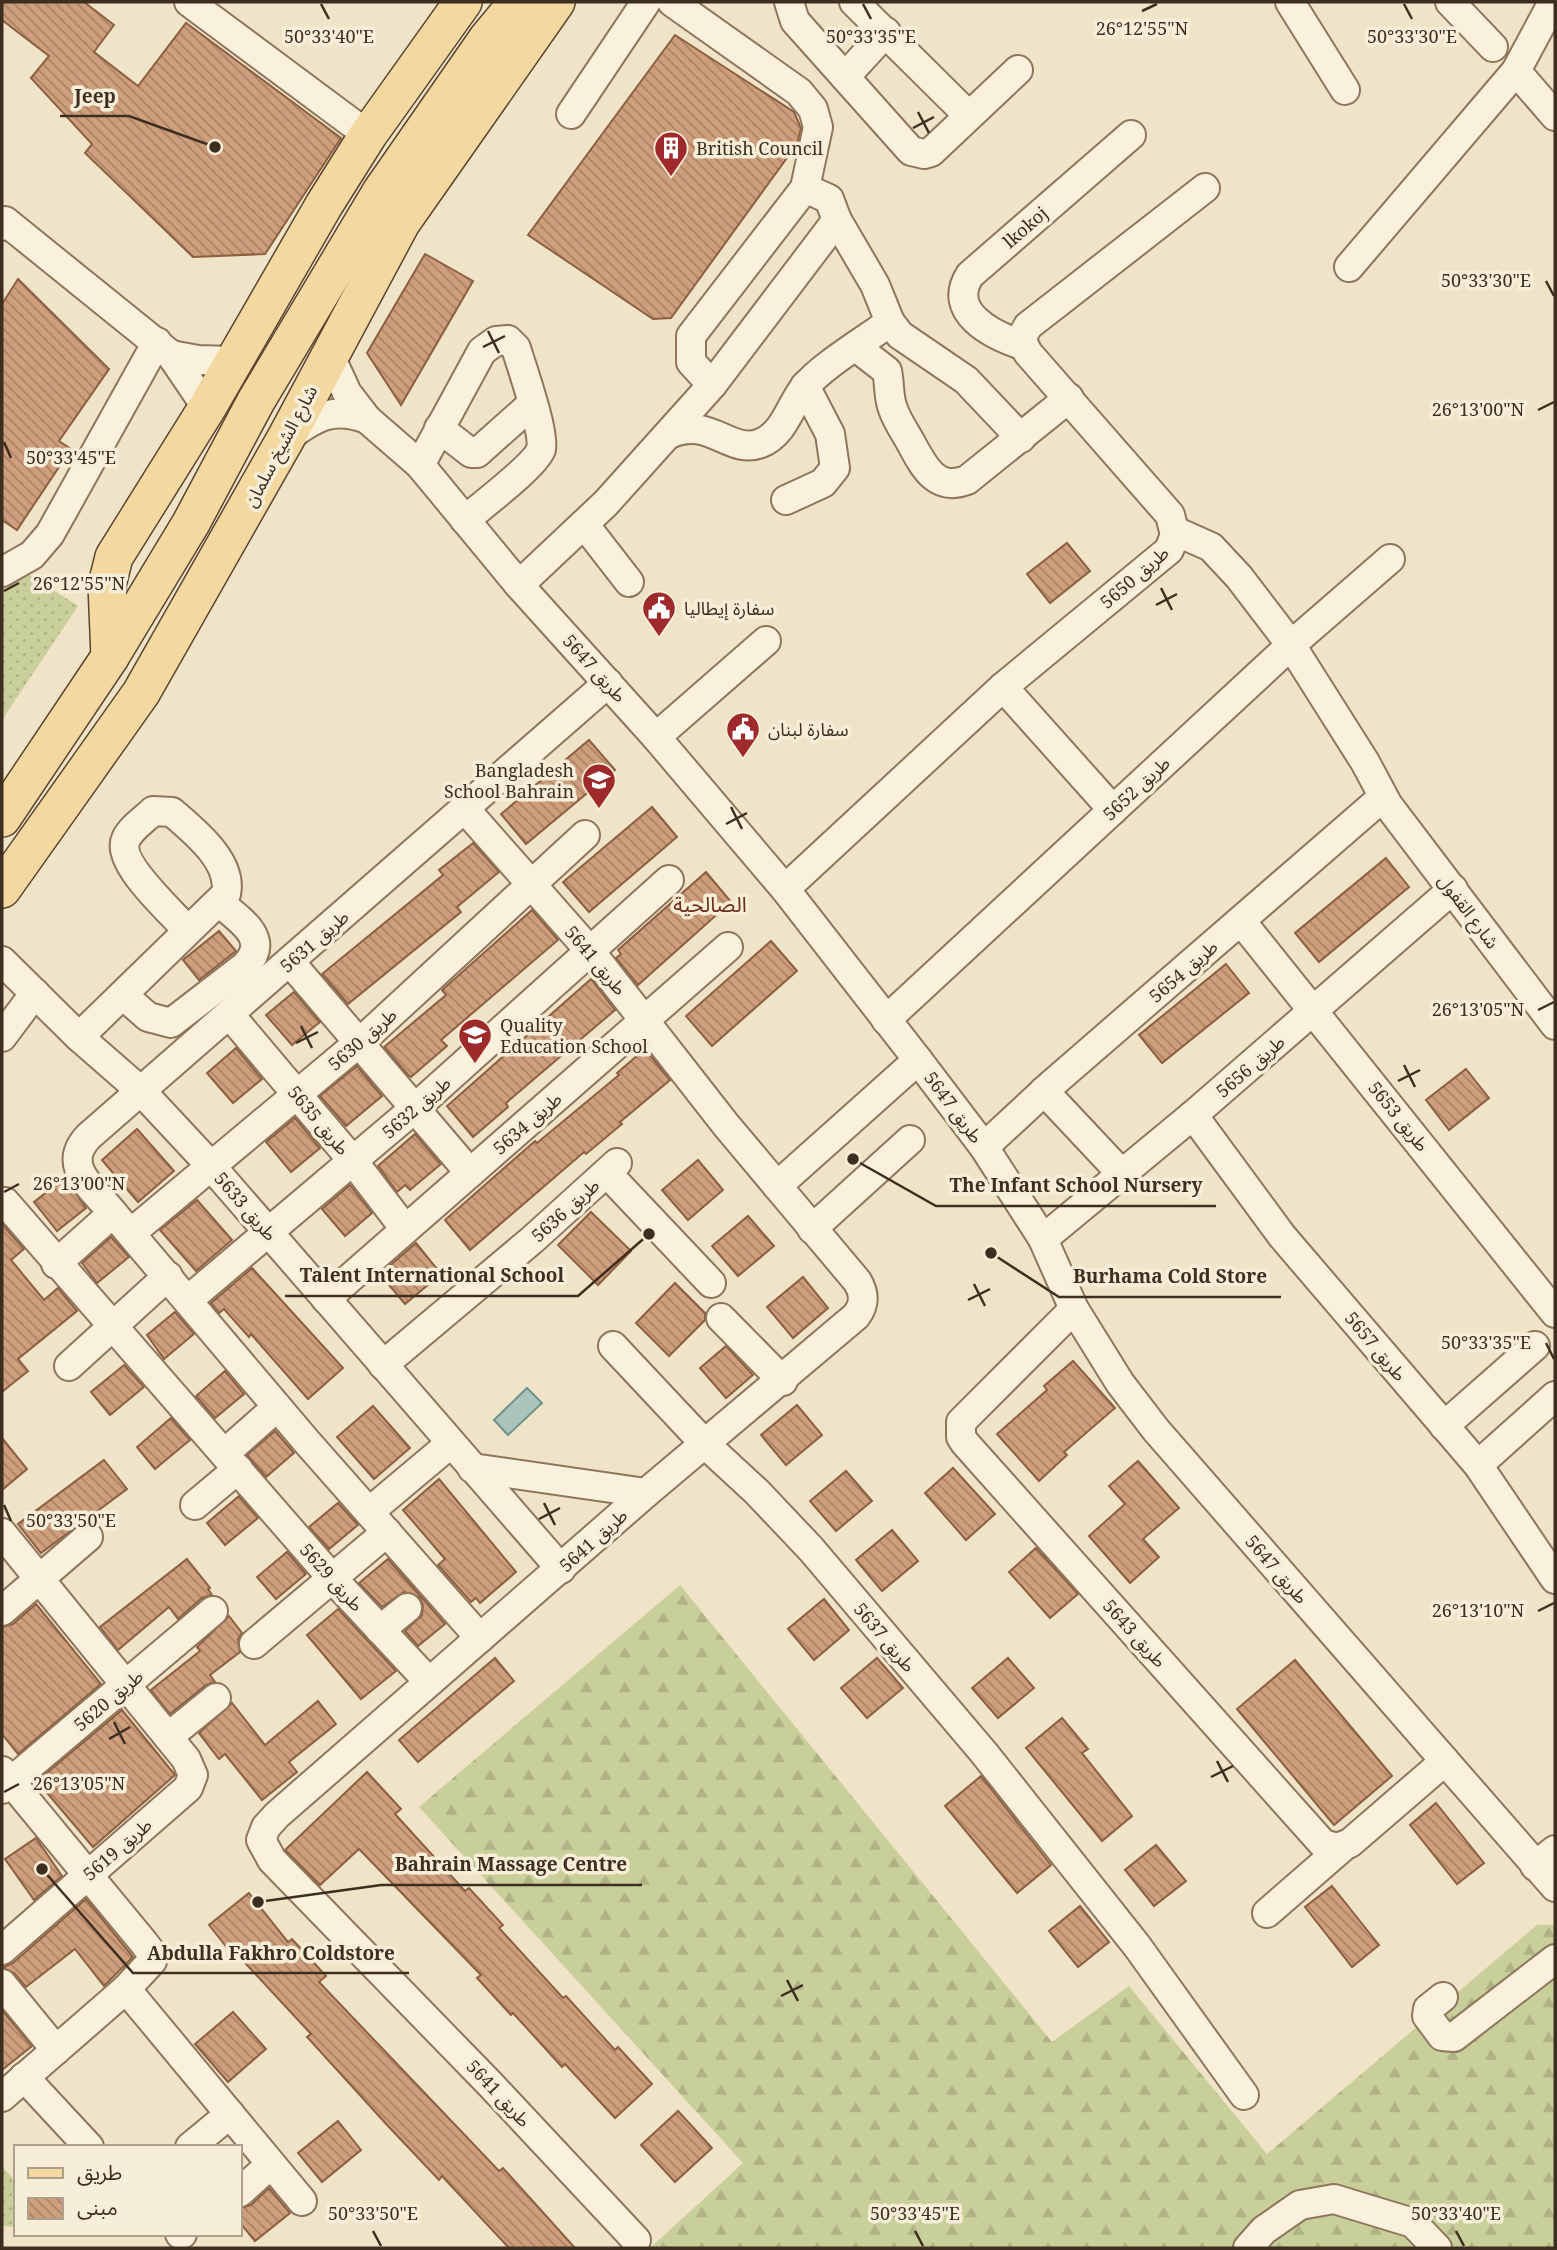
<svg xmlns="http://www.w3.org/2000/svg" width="1557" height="2250" font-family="'Noto Serif','Noto Sans Arabic',serif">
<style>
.grass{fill:url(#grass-dots)}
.forest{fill:url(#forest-firs)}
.water{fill:#a9c4bc;stroke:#6f938a;stroke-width:2}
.building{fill:url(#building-back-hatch);stroke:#8d5f41;stroke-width:2}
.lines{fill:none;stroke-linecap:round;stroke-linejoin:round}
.minor-casing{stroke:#8d765c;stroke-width:32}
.major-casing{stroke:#5b4430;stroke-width:40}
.minor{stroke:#faf1dc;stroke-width:28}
.major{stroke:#f3d9a0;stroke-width:37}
.ticks{fill:none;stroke:#3d2e20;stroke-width:2.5}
.labels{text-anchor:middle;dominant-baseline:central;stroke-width:7;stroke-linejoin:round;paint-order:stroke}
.poi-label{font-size:18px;fill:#3d2e20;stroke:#f7eed8;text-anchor:start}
.street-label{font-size:18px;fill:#3d2e20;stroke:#f7eed8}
.quarter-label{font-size:21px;fill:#6b2e1e;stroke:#f7eed8}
.ticks-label{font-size:18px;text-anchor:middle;fill:#3d2e20;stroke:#f7eed8;stroke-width:7;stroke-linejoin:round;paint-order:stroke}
.leader{fill:none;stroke:#3d2e20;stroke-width:2.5}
.callout-dot{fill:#3d2e20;stroke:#f7eed8;stroke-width:2.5}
.callout-label{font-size:19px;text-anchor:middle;font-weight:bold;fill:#3d2e20;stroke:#f7eed8;stroke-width:7;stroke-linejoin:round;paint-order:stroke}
</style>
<defs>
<pattern id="grass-dots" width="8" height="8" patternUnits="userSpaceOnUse" patternTransform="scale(1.75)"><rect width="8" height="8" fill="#c9cf9b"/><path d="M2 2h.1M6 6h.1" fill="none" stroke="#aeb285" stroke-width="1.8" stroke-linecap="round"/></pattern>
<pattern id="forest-firs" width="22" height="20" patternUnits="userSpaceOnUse" patternTransform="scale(1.75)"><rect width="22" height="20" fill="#c9cf9b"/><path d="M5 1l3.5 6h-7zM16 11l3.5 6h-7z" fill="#aeb285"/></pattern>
<pattern id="building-back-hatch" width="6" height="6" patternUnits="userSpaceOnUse" patternTransform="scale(1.75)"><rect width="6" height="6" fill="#cf9f7d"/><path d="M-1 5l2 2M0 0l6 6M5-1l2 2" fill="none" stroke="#a98266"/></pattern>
</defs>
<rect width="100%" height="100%" fill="#f0e4c8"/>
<g class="grass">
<polygon points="2,557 78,606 2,720"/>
<polygon points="2,2166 16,2182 16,2227 2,2226"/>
</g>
<polygon class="forest" points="680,1585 1052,2042 1129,1986 1267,2154 1537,1925 1555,1925 1555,2248 650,2248 743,2163 419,1807"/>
<polygon class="water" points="527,1388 542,1403 508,1435 494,1420"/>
<g class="building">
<polygon points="2,2 84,2 114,25 94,52 138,86 186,23 341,138 265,254 193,257 85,153 92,144 31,78 49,56 2,20"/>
<polygon points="675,35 794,112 801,128 797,144 671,318 653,319 528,235"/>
<polygon points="425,254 473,281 401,405 367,353"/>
<polygon points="18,279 109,369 59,441 71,449 17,530 2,520 2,304"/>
<polygon points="1067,543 1090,571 1050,603 1027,574"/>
<polygon points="589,740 615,770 526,844 501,814"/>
<polygon points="652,807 677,837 589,912 563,882"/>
<polygon points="473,843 499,872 457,907 461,912 348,1004 322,974 443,875 439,870"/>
<polygon points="1386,858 1409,887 1319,962 1295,933"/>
<polygon points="706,872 731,902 638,985 616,958 621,954 618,950"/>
<polygon points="532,910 558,940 441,1040 447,1046 411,1077 408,1075 384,1047 446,995 442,990"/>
<polygon points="219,931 236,951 199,980 183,960"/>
<polygon points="771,941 797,971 712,1046 686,1016"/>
<polygon points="1226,964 1249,993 1162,1063 1139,1035"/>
<polygon points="591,979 615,1010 506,1103 508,1107 473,1137 447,1106"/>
<polygon points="294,992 320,1022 292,1045 266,1015"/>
<polygon points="236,1048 262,1079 233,1103 207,1073"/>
<polygon points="645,1049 670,1080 620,1122 622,1124 586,1154 584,1152 470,1250 445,1220 535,1141 537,1143 619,1075 617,1073"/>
<polygon points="357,1066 382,1096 346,1126 320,1096"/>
<polygon points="1466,1069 1489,1098 1449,1130 1426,1100"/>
<polygon points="295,1118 320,1148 291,1172 266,1142"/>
<polygon points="137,1129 174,1171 138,1202 102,1160"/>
<polygon points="415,1134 441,1164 410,1190 405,1185 397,1192 378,1166"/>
<polygon points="698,1160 723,1190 688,1220 662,1190"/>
<polygon points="65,1178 86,1208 57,1231 34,1202"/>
<polygon points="350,1185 372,1213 345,1236 322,1209"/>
<polygon points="197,1200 232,1240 196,1271 160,1230"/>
<polygon points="591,1212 631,1251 598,1285 558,1245"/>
<polygon points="748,1216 774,1246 738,1276 712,1246"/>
<polygon points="2,1224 24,1249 11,1260 44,1300 58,1288 77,1311 18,1359 28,1371 2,1392"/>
<polygon points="111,1237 129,1257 97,1283 82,1263"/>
<polygon points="416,1243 441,1274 405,1304 380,1274"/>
<polygon points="252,1268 343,1368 308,1399 251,1334 249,1337 224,1309 219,1313 211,1303"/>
<polygon points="803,1277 828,1308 793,1338 767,1307"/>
<polygon points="675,1283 705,1313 705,1320 669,1356 636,1323"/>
<polygon points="175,1312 194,1334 164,1359 147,1335"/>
<polygon points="726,1346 753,1375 726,1398 700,1368"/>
<polygon points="1073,1361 1115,1408 1064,1452 1067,1455 1039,1481 997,1434 1047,1390 1044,1386"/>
<polygon points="124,1365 144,1387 110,1415 91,1392"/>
<polygon points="225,1371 244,1394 215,1418 196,1396"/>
<polygon points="797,1405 822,1435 786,1465 761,1435"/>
<polygon points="373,1406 410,1448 374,1479 337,1437"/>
<polygon points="171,1418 190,1440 155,1469 137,1447"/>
<polygon points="275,1431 294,1453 266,1477 247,1455"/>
<polygon points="2,1438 27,1469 2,1490"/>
<polygon points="104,1460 127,1489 41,1553 18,1524"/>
<polygon points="1138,1461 1179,1508 1143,1539 1159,1557 1130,1583 1089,1536 1125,1504 1109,1486"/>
<polygon points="953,1468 995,1514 966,1540 925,1493"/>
<polygon points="846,1471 872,1501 836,1531 810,1501"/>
<polygon points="439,1479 516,1572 480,1603 476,1598 471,1602 438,1565 445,1559 403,1510"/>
<polygon points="239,1496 258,1518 225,1545 207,1523"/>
<polygon points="338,1503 358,1525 329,1549 309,1527"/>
<polygon points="892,1530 918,1561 882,1591 856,1560"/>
<polygon points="1036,1548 1078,1594 1050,1618 1009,1572"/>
<polygon points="287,1552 306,1574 276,1599 257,1577"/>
<polygon points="187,1559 210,1588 208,1589 212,1595 202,1598 178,1619 169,1607 118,1650 100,1627"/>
<polygon points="388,1559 445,1624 418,1646 405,1631 422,1615 423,1605 419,1597 404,1592 382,1607 359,1583"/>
<polygon points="824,1599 849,1630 814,1660 788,1629"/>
<polygon points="36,1604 101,1684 18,1754 2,1734 2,1627 13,1624"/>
<polygon points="338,1609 396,1671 361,1699 307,1635"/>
<polygon points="229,1616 242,1633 238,1639 240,1652 210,1675 215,1682 206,1685 170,1714 151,1690 200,1651 197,1647"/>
<polygon points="495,1658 514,1681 418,1762 399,1740"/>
<polygon points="877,1658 903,1688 867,1718 841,1688"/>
<polygon points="1008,1658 1034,1688 998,1718 972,1688"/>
<polygon points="1295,1660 1392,1776 1334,1825 1237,1709"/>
<polygon points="318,1701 336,1724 289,1762 297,1772 262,1800 225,1754 219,1759 199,1733 232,1703 265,1745"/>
<polygon points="122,1710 175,1775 93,1847 37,1781"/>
<polygon points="1062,1718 1088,1749 1082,1753 1132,1816 1102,1841 1026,1748"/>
<polygon points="367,1772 401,1809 395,1814 465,1891 469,1888 503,1925 499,1928 563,1998 566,1996 615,2050 618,2047 652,2084 615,2118 565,2064 562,2067 513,2013 511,2015 477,1978 481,1975 359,1849 320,1885 285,1850"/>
<polygon points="981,1776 1051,1865 1017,1893 945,1806"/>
<polygon points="1436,1803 1484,1863 1457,1884 1410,1825"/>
<polygon points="36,1838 62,1876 34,1900 5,1859"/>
<polygon points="1156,1845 1186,1881 1154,1906 1125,1870"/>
<polygon points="1332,1886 1379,1945 1352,1967 1305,1907"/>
<polygon points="249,1893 288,1942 292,1939 326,1976 319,1982 499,2171 503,2168 575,2248 509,2248 442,2176 439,2180 388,2126 307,2037 311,2034 235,1952 232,1954 209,1925"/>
<polygon points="86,1899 133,1957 104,1986 75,1949 26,1987 14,1973 2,1968 13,1963"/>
<polygon points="1080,1906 1109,1942 1078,1967 1049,1931"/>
<polygon points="2,2010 32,2046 2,2070"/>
<polygon points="233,2012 266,2049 228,2082 195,2044"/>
<polygon points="678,2111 712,2148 675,2182 641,2145"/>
<polygon points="338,2121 361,2150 322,2182 298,2153"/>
<polygon points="269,2188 290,2213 255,2241 240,2223 240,2208 251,2205"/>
</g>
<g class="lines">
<g class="minor-casing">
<g id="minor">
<polyline points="189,2 368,135"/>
<polyline points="672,2 799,92 813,109 818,127 805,188 691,336 691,362 712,385"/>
<polyline points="789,2 795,21 911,151 924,154 931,152 1018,70"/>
<polyline points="854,2 968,115"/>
<polyline points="1290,2 1345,90"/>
<polyline points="1450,2 1493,47"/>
<polyline points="1516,71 1555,116"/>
<polyline points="845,77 886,32"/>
<polyline points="571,114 646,2"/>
<polyline points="2,226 5,221 171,355 207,408"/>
<polyline points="1349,267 1516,71 1553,2"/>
<polyline points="890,322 900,335 966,380 1021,438"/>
<path d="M1022,345C992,335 946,312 970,275L1131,135"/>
<path d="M856,347L887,371C890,384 888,397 893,409C897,421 905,432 911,443C924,467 936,492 967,480L1069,398"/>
<polyline points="171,355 198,360 234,361"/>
<polyline points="330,356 347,393 367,419 420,465 519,585 656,737 785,889 918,1060 984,1147 1043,1239 1074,1309 1120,1383 1156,1430 1555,1887"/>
<polyline points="439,428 471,453 477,453 532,404"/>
<path d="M669,434C709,415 731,456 761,443C784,434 790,406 804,388C820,367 867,339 890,322L875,285L837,220"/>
<path d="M288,437C315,417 333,406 367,419"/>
<path d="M420,465L482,351L496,341L508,340L516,348C522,368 545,433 541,449C536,465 480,507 465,520"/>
<polyline points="786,500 823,483 835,468 830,434 805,386"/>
<polyline points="584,524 629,582"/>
<polyline points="1175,531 1211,547 1239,577 1291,645 1365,762 1388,805 1555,1025"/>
<polyline points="2,572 32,555 50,534 157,342"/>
<polyline points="519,585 606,503 712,385 837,220 829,199 805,188"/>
<polyline points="1003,687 1113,810"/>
<polyline points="656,737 766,641"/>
<path d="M465,809L590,951L726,1125L857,1281C865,1294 865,1304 856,1316L646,1493L277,1815L266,1827L261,1840L272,1860L490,2084L636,2240"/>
<polyline points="785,889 1003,687 1169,550 1175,535 1170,515 1028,353 1021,339 1028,326 1205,188"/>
<polyline points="1241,921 1555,1313"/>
<polyline points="2,961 79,1037 142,1092 211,1166 561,1569"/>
<polyline points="290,962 470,1173"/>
<path d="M123,995L148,1017L171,1023L245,966C272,938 239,920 219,902"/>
<polyline points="230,1015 353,1161 405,1229"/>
<polyline points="886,1020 1291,645 1390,559"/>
<polyline points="2,1037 35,993"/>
<path d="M79,1037L226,894C233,862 195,832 172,812L153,811C145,819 131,828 126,839C115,863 173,913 188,931"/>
<polyline points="1044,1091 1121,1173"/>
<polyline points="1193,1115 1282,1236 1478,1465 1555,1579"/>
<polyline points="984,1147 1052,1084 1383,797"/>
<polyline points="607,1173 711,1283"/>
<polyline points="777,1186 918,1060"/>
<polyline points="5,1202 332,1578 429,1682"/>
<polyline points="812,1229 910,1140"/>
<polyline points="131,1233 368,1035 585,835"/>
<polyline points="1043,1239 1193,1115 1453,889"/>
<polyline points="56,1264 113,1213"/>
<polyline points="326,1299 728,947"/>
<polyline points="188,1300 414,1109 669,880"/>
<polyline points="1074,1309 961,1422 961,1437 965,1443 1323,1844 1337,1848 1350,1843 1445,1761"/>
<polyline points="721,1318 783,1381"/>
<polyline points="613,1346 705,1444 757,1492 811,1549 984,1753 1137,1946 1244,2095"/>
<polyline points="383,1365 532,1240 617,1163"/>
<polyline points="69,1366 168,1276"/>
<polyline points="1444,1426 1535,1346"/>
<polyline points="225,1453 277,1407"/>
<polyline points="1478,1465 1555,1396"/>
<polyline points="472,1468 646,1493"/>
<polyline points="195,1505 238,1469"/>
<polyline points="369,1512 450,1444"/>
<polyline points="2,1533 186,1759 193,1775 188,1788 2,1950"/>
<polyline points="2,1611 88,1537"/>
<polyline points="380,1630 407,1608"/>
<path d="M480,1638L307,1442L113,1213C93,1188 60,1166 89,1136L608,683"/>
<polyline points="254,1644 387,1532"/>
<polyline points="168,1737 216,1698"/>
<polyline points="2,1771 144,1943 150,1951 152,1961 126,1989 2,2097"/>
<polyline points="2,1789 213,1611"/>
<polyline points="1535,1866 1555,1850"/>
<polyline points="1267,1913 1344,1846"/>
<polyline points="2,1984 56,2050"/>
<polyline points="126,1989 302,2201"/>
<polyline points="1443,1997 1428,2009 1427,2016 1442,2036 1454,2037 1555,1959"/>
<polyline points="24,2077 89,2147"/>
<polyline points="190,2147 230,2114"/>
<polyline points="240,2192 271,2164"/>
<polyline points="180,2234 182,2234"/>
<polyline points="1248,2248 1264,2230 1300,2205 1334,2199 1413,2223 1437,2248"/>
</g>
</g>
<g class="major-casing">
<g id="major">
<polyline points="110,657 107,585 114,557 207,408 324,205 368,135 463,2"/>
<polyline points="2,818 110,657 191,523 256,401 381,192 488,38 518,2"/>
<polyline points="2,889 141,693 286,438 401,223 556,2"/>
</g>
</g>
<use href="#minor" class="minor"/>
<use href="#major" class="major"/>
</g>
<path class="ticks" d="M321,4L329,19M863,4L871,19M1404,4L1412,19M1142,11L1157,4M918,112L929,133M913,128L934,117M1546,281L1554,296M488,331L499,353M483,347L505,336M1538,410L1554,402M4,442L11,458M1161,588L1172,610M4,591L19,583M1156,605L1177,594M731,807L742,829M726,824L747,813M1538,1010L1554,1002M301,1026L312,1048M296,1043L318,1032M1404,1065L1415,1087M1398,1081L1420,1070M4,1192L19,1184M974,1284L985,1306M968,1300L990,1289M1546,1343L1554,1359M544,1503L555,1525M4,1505L11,1521M539,1519L560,1508M1538,1611L1554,1603M114,1722L125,1744M109,1739L130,1727M1217,1761L1228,1782M1211,1777L1233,1766M4,1792L19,1784M787,1980L798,2001M781,1996L803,1985M373,2231L381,2246M915,2231L923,2246M1456,2231L1464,2246"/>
<defs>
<g id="building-pin" transform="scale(1.75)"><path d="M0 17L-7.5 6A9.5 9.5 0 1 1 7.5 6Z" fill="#9e2a2b" stroke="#f7eed8"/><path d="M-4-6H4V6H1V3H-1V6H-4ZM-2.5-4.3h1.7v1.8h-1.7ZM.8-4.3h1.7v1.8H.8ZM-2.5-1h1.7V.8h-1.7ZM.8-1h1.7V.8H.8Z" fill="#fff"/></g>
<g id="civic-pin" transform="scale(1.75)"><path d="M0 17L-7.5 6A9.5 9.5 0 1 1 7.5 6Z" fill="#9e2a2b" stroke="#f7eed8"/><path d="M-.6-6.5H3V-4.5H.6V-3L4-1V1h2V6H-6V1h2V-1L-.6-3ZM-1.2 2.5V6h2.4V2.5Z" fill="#fff"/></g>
<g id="school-pin" transform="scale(1.75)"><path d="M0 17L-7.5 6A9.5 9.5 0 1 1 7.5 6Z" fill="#9e2a2b" stroke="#f7eed8"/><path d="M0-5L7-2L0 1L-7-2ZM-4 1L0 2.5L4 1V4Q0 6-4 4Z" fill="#fff"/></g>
</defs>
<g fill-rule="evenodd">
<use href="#building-pin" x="671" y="148"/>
<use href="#civic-pin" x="659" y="608"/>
<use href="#civic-pin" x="743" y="729"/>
<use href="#school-pin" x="599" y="780"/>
<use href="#school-pin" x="475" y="1035"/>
</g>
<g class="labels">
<g class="poi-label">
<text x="696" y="148">British Council</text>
<text x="684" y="608">سفارة إيطاليا</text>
<text x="768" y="729">سفارة لبنان</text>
<text x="574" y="770" text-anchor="end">Bangladesh<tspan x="574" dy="21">School Bahrain</tspan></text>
<text x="500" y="1025">Quality<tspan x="500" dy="21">Education School</tspan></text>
</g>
<g class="street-label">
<text transform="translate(1025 227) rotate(-41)">lkokoj</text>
<text transform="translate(280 446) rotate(-62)">شارع الشيخ سلمان</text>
<text transform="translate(1134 577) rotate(-41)">طريق 5650</text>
<text transform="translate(595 668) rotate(48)">طريق 5647</text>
<text transform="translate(1136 788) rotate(-43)">طريق 5652</text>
<text transform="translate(1469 911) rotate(53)">شارع القفول</text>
<text transform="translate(314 941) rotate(-41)">طريق 5631</text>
<text transform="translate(596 960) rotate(50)">طريق 5641</text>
<text transform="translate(1183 971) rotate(-41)">طريق 5654</text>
<text transform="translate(362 1039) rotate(-41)">طريق 5630</text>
<text transform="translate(1250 1066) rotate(-41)">طريق 5656</text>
<text transform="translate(416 1107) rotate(-41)">طريق 5632</text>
<text transform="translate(954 1107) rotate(53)">طريق 5647</text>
<text transform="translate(1399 1116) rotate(51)">طريق 5653</text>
<text transform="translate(319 1120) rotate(50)">طريق 5635</text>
<text transform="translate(527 1123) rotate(-41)">طريق 5634</text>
<text transform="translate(246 1206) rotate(49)">طريق 5633</text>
<text transform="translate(565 1210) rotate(-42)">طريق 5636</text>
<text transform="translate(1376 1346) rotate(50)">طريق 5657</text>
<text transform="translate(593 1540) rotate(-42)">طريق 5641</text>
<text transform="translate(1277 1569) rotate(49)">طريق 5647</text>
<text transform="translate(332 1577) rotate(48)">طريق 5629</text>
<text transform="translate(1135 1633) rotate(48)">طريق 5643</text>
<text transform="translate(885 1637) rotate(50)">طريق 5637</text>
<text transform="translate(108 1700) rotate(-40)">طريق 5620</text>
<text transform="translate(117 1849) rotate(-41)">طريق 5619</text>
<text transform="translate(499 2093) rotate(47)">طريق 5641</text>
</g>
<g class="quarter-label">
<text x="710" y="904">الصالحية</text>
</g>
</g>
<g class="ticks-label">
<text x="1142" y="35">26°12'55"N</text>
<text x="329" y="43">50°33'40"E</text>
<text x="871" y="43">50°33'35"E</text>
<text x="1412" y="43">50°33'30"E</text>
<text x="1486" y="287">50°33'30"E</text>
<text x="1478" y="416">26°13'00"N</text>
<text x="71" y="464">50°33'45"E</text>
<text x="79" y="590">26°12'55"N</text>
<text x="1478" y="1016">26°13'05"N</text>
<text x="79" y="1190">26°13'00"N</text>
<text x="1486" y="1349">50°33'35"E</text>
<text x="71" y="1527">50°33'50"E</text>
<text x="1478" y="1617">26°13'10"N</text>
<text x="79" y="1790">26°13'05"N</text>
<text x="373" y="2220">50°33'50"E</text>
<text x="915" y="2220">50°33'45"E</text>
<text x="1456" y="2220">50°33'40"E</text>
</g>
<path class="leader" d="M215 147L129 116H60M853 1159L936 1206H1216M649 1234L578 1296H285M991 1253L1059 1297H1281M258 1902L381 1885H642M42 1869L133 1973H409"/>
<g class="callout-dot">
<circle cx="215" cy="147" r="7"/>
<circle cx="853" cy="1159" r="7"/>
<circle cx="649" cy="1234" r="7"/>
<circle cx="991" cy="1253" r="7"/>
<circle cx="258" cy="1902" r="7"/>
<circle cx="42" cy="1869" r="7"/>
</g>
<g class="callout-label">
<text x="95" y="103">Jeep</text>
<text x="1076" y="1192">The Infant School Nursery</text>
<text x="432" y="1282">Talent International School</text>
<text x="1170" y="1283">Burhama Cold Store</text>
<text x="511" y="1871">Bahrain Massage Centre</text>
<text x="271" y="1960">Abdulla Fakhro Coldstore</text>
</g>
<rect width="1557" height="2250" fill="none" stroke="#3d2e20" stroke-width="7"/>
<rect x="14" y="2145" width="228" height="91" fill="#f7eed8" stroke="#ada18e" stroke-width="2"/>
<rect x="28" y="2168" width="35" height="10" fill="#f3d9a0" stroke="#ada18e" stroke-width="2"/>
<text x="77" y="2180" font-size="21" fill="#3d2e20">طريق</text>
<rect x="28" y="2198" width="35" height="21" fill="url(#building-back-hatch)" stroke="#ada18e" stroke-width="2"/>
<text x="77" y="2215" font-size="21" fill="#3d2e20">مبنى</text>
</svg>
